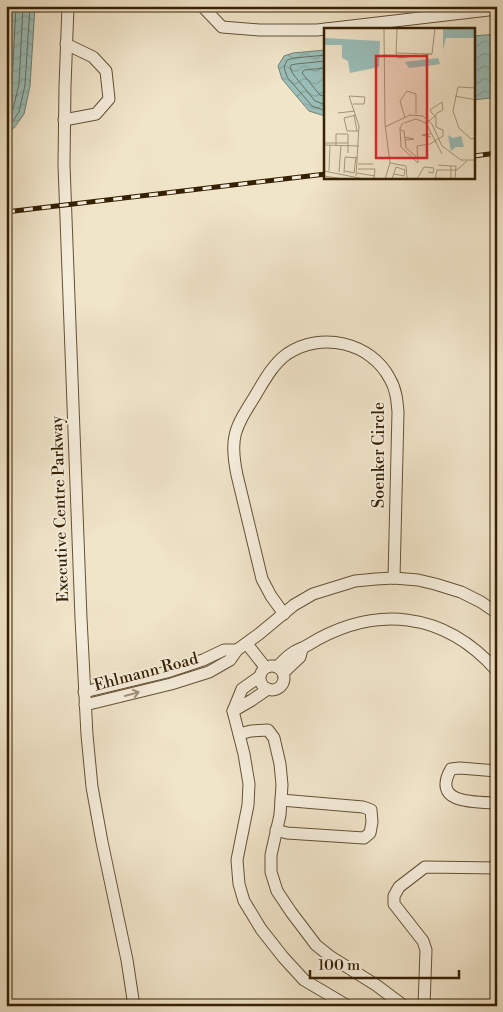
<svg xmlns="http://www.w3.org/2000/svg" width="503" height="1012" font-family="'Libre Bodoni',serif">
<style>
.water{fill:url(#water-waves);stroke:#727f70}
.lines{fill:none;stroke-linecap:round;stroke-linejoin:round}
.shore{stroke:#686f5e;stroke-width:1}
.minor-casing{stroke:#645134;stroke-width:13}
.minor{stroke:#f5eddc;stroke-width:11}
.rail-casing{stroke:#352002;stroke-width:5}
.rail{stroke:#f5eddc;stroke-width:3;stroke-dasharray:9;stroke-linecap:butt}
.oneway{stroke:#9f917a}
.labels{text-anchor:middle;dominant-baseline:central;stroke-width:4;stroke-linejoin:round;paint-order:stroke}
.street-label{font-size:16px;fill:#352002;stroke:#f5eddc}
.inset-road{fill:none;stroke:#a59679;stroke-width:1}
.view{fill:#d62828;fill-opacity:0.15;stroke:#d62828;stroke-width:2.5}
.inset-edge{fill:none;stroke:#352002;stroke-width:2.5}
</style>
<defs>
<pattern id="water-waves" width="16" height="10" patternUnits="userSpaceOnUse" patternTransform="scale(1.25)"><rect width="16" height="10" fill="#9abeb9"/><path d="M0 5q4-4 8 0t8 0" fill="none" stroke="#85a39d"/></pattern>
</defs>
<rect width="100%" height="100%" fill="#f0e4c9"/>
<filter id="stains"><feTurbulence type="fractalNoise" baseFrequency=".004" numOctaves="4"/><feColorMatrix values="0 0 0 0 .2 0 0 0 0 .09 0 0 0 0 .02 0 0 0 .5 -.17"/></filter>
<radialGradient id="worn" r=".72"><stop offset=".6" stop-color="#630" stop-opacity="0"/><stop offset="1" stop-color="#630" stop-opacity=".3"/></radialGradient>
<g class="water">
<polygon points="6,6 35,6 30,86 24,114 14,128 6,133"/>
<polygon points="497,34 497,97 474,100 474,36"/>
<polygon points="325,50 326,116 325,116 309,111 282,79 278,66 284,56 293,53"/>
</g>
<g class="lines">
<g class="shore">
<polyline points="326,55 294,58 287,60 284,67 287,77 312,106 326,111"/>
<polyline points="326,61 296,64 291,65 290,67 293,74 315,101 326,105"/>
<polyline points="326,68 304,70 302,73 320,95 326,97"/>
<polyline points="6,106 12,83 16,6"/>
<polyline points="6,120 13,109 19,84 23,6"/>
<polyline points="6,127 11,124 19,112 25,85 30,6"/>
</g>
<g class="minor-casing">
<g id="minor">
<polyline points="68,6 65,86 64,165 81,618 87,735 92,787 102,842 127,960 134,1006"/>
<polyline points="202,6 222,27 259,30 317,30 326,29"/>
<polyline points="326,29 497,9"/>
<polyline points="64,120 96,114 109,99 106,71 93,57 66,44"/>
<path d="M284,614L271,596L262,579L237,475C229,437 235,428 255,396C264,381 273,364 287,354C321,331 371,342 390,379C396,389 397,400 398,412L394,578"/>
<polyline points="247,644 265,667"/>
<circle cx="272" cy="678" r="12"/>
<path d="M277,667C282,662 288,655 294,652C299,649 303,648 308,645C375,604 444,611 497,671"/>
<polyline points="283,673 300,657 302,649"/>
<polyline points="259,677 242,689 233,711 244,754 249,784 248,805 237,860 239,884 244,901 261,929 283,957 304,980 348,1006"/>
<polyline points="84,692 167,672 203,660 224,650 237,650"/>
<polyline points="85,705 171,684 209,672 230,660 237,650 259,634 294,605 313,594 355,581 376,579 394,578 418,580 435,584 461,592 481,602 497,613"/>
<polyline points="233,711 252,700 268,689"/>
<polyline points="239,734 251,731 268,730 274,738 280,764 282,785 280,815 271,855 271,872 277,891 291,912 316,945 331,957 376,985 404,1006"/>
<path d="M497,771L460,768L451,769C431,804 475,802 497,803"/>
<polyline points="276,830 287,833 364,838 370,833 372,822 371,810 363,807 281,800"/>
<polyline points="424,1006 426,950 423,941 394,904 394,896 399,887 425,867 497,868"/>
</g>
</g>
<use href="#minor" class="minor"/>
<g class="rail-casing">
<g id="rail">
<polyline points="474,156 497,153"/>
<polyline points="6,212 326,174"/>
</g>
</g>
<use href="#rail" class="rail"/>
</g>
<defs><path id="oneway-shaft" d="M-6 0H5M1.5-3L5.5 0L1.5 3" fill="none" stroke-width="1.6" stroke-linecap="round" stroke-linejoin="round" transform="scale(1.25)"/></defs>
<use class="oneway" href="#oneway-shaft" transform="translate(132 694) rotate(-15)"/>
<g class="labels">
<g class="street-label">
<text transform="translate(379 455) rotate(-90)">Soenker Circle</text>
<text transform="translate(60 509) rotate(-92)">Executive Centre Parkway</text>
<text transform="translate(146 672) rotate(-15)">Ehlmann Road</text>
</g>
</g>
<g transform="translate(324 28)">
<rect width="151" height="151" fill="#f0e4c9"/>
<path d="M119,0H151V10H122L119,22ZM0,10L56,13L55,39L26,45L24,33L18,30V17H0ZM114,30L116,36L110,37L85,40L81,34ZM124,107L129,110L137,108L140,119H132L127,123Z" fill="#9abeb9"/>
<path class="inset-road" d="M60,0L61,96L66,135L61,151M73,0L72,28L75,30L108,26M72,25L108,26L111,0M59,27L92,28V25M152,60L134,59L129,83L135,100L147,111L152,110M131,68L152,72M29,76H40L41,69L25,68L35,98L32,148M14,85L31,83M30,87L33,103M32,87L20,90L23,103H35M81,90L76,73L83,63L92,66V86M79,95L76,100L77,119L94,135L93,118L106,116L119,108V102L112,99V90L111,88L107,84L106,82L118,74L119,82L113,85L111,88L105,93M80,95L92,91L102,95L118,126M61,99L86,87L99,88L108,96L118,118L137,132H152M77,102L80,103L82,120L95,131M107,106L98,107L107,109M81,112L90,111L81,109M0,115H24M0,117L35,118M12,117V106H24V125M66,135L82,138L83,151M34,136H49M114,137L127,138V151M127,138H132L131,151M34,141H51L50,151M0,143L40,151M5,143L6,117M21,143L30,145L32,129M15,144L17,117M20,145L21,129L34,130M33,145L51,148M0,148L20,151M111,150L131,151M68,151L72,139L81,142L80,148L70,146M93,151L100,139L110,140L109,145L104,144M111,151L113,142H133L143,133"/>
<path class="view" d="M52,28H103V130H52Z"/>
<rect width="151" height="151" class="inset-edge"/>
</g>
<rect width="503" height="1012" fill="none" stroke="#f0e4c9" stroke-width="25"/>
<rect x="8" y="8" width="488" height="997" fill="none" stroke="#352002" stroke-width="2.5"/>
<rect x="12" y="12" width="478" height="987" fill="none" stroke="#352002"/>
<path d="M310 970v8h149v-8" fill="none" stroke="#352002" stroke-width="2.5"/>
<text x="318" y="970" font-size="15" fill="#352002" stroke="#f5eddc" stroke-width="4" paint-order="stroke">100 m</text>
<rect width="100%" height="100%" filter="url(#stains)"/>
<rect width="100%" height="100%" fill="url(#worn)"/>
</svg>
